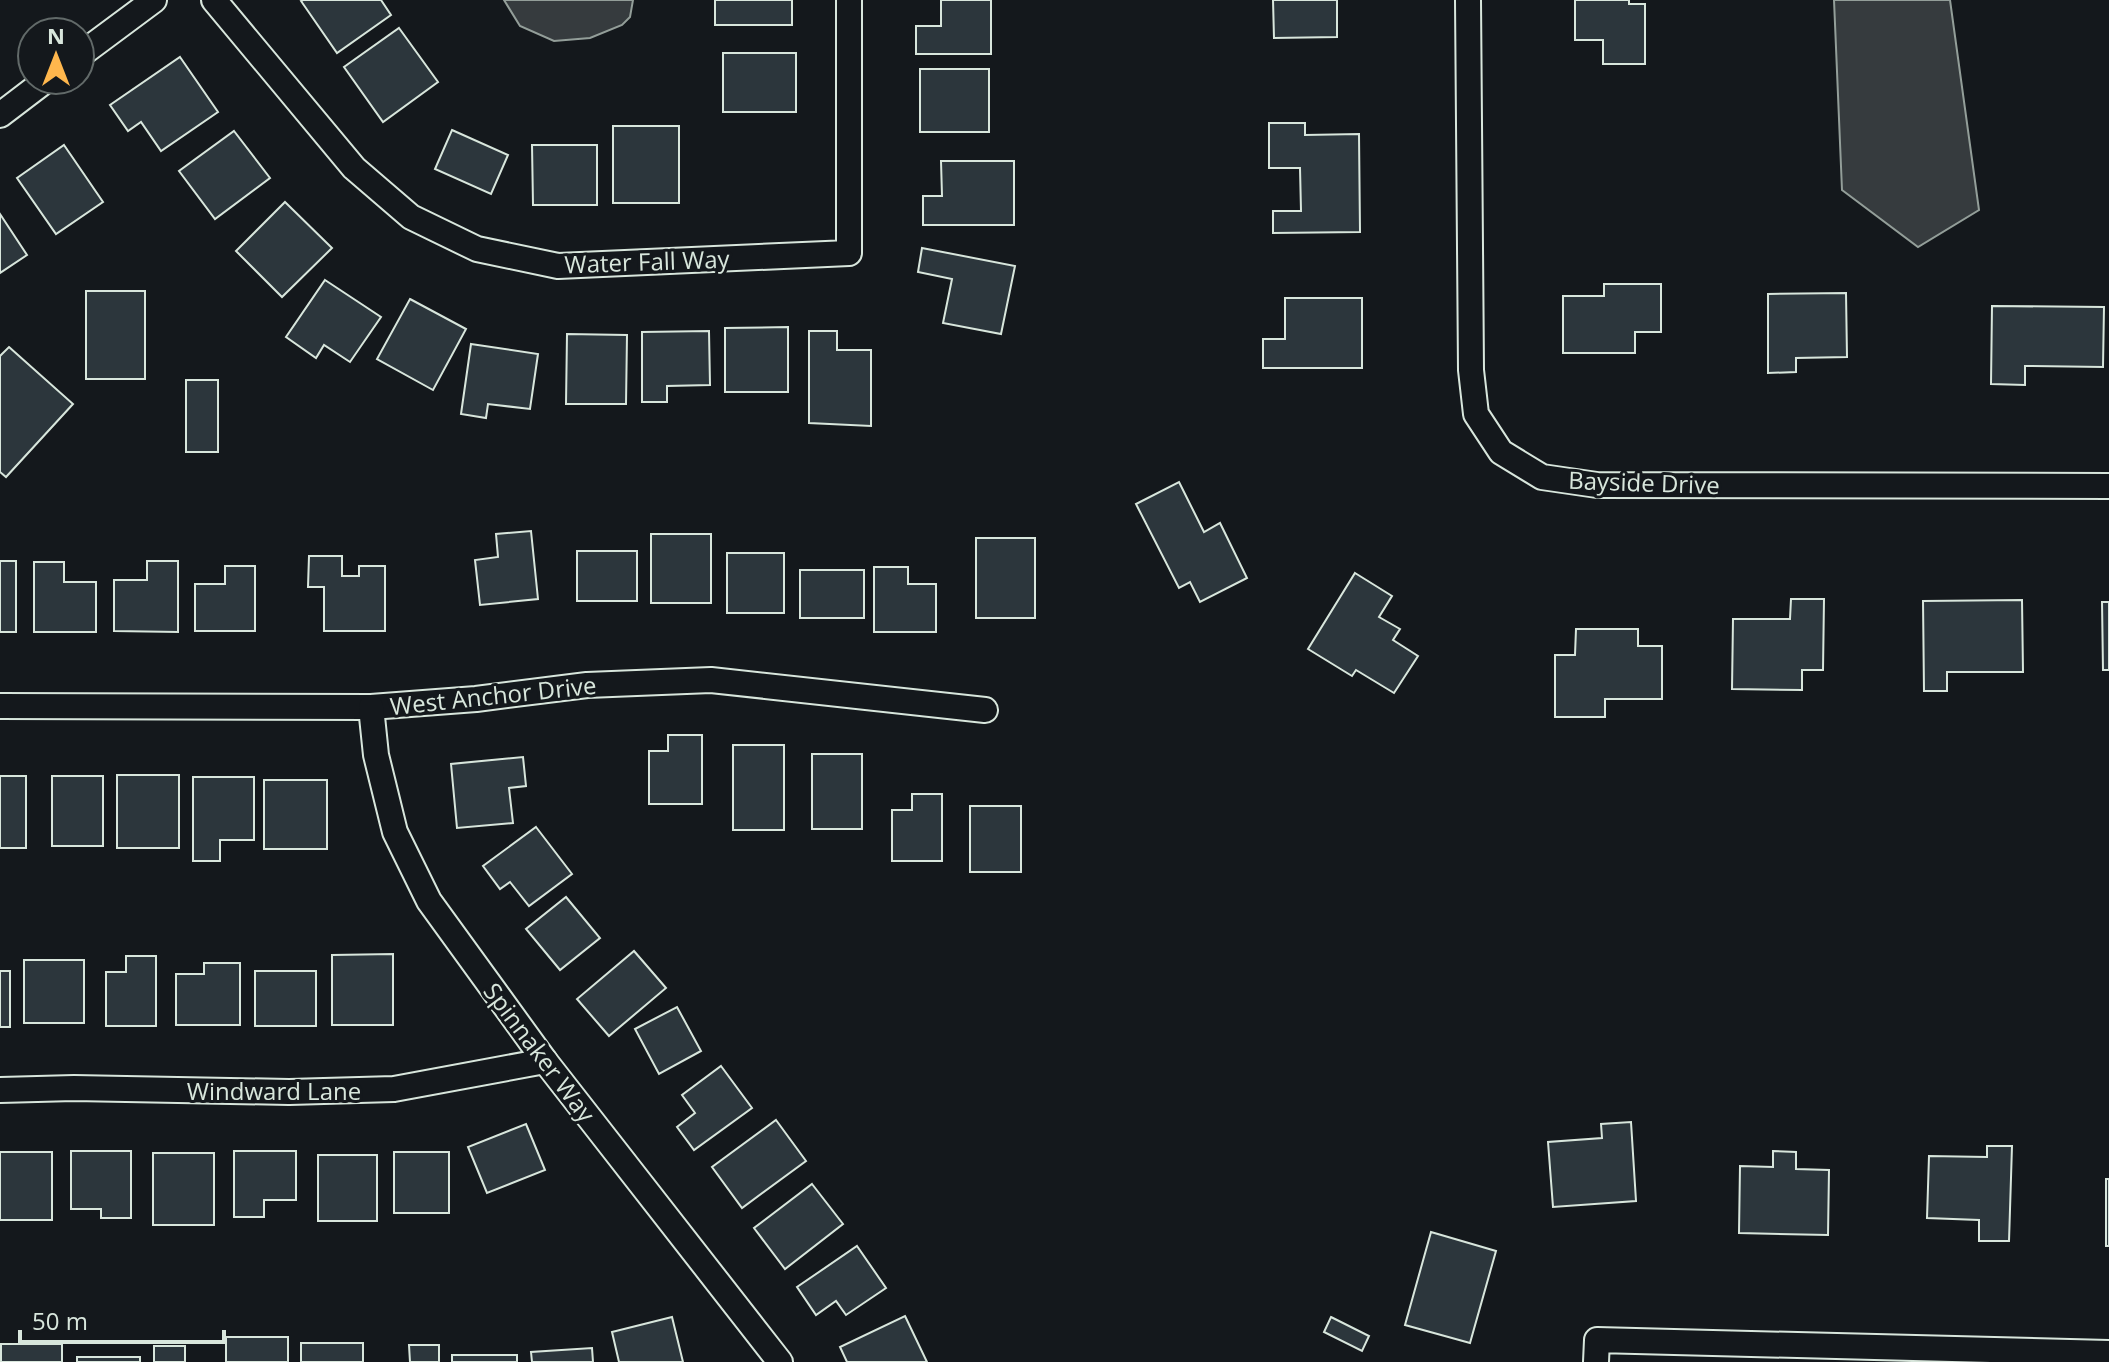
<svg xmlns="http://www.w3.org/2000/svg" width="2109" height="1362" font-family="'Open Sans',sans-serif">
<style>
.water{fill:#363b3e;stroke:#939e99;stroke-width:2}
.building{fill:#2c363c;stroke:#d8e6dc;stroke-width:2}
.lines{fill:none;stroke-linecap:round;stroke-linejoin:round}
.street-casing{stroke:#d8e6dc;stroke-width:28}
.street{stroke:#14181c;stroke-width:24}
.labels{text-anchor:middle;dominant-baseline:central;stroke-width:6;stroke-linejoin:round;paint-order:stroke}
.street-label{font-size:24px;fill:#d8e6dc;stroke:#14181c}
</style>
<rect width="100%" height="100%" fill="#14181c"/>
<g class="water">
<polygon points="504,0 633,0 630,17 622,25 590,38 554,41 520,26"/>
<polygon points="1834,0 1950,0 1979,210 1918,247 1842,190"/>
</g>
<g class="building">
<polygon points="303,0 381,0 391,15 337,53 301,1"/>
<rect x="715" y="0" width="77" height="25"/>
<polygon points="941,0 991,0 991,54 916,54 916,26 941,26"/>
<polygon points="1273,0 1337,0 1337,37 1274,38"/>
<polygon points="1575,0 1629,0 1629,4 1645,4 1645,64 1603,64 1603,40 1575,40"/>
<polygon points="399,28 438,82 383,122 344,67"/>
<rect x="723" y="53" width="73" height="59"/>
<polygon points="180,57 218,112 161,151 141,122 128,131 110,105"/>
<rect x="920" y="69" width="69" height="63"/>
<polygon points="1269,123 1305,123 1305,135 1359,134 1360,232 1273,233 1273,211 1301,211 1300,168 1269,168"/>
<rect x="613" y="126" width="66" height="77"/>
<polygon points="452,130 508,155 491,194 435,169"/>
<polygon points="234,131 270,178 215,219 179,171"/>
<polygon points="64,145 103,202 56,234 17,178"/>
<polygon points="532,145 597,145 597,205 533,205"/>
<polygon points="941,161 1014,161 1014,225 923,225 923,196 942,196"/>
<polygon points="285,202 332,248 282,297 236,251"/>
<polygon points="0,214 27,255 0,273"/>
<polygon points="922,248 1015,266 1001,334 943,323 952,279 918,272"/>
<polygon points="325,280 381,317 350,362 324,345 316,358 286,337"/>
<polygon points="1604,284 1661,284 1661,332 1635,332 1635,353 1563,353 1563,296 1604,296"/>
<rect x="86" y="291" width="59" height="88"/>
<polygon points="1846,293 1847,357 1796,358 1796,372 1768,373 1768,294"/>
<polygon points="1285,298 1362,298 1362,368 1263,368 1263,339 1285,339"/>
<polygon points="410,299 466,329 433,390 377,359"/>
<polygon points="1992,306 2104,307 2103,367 2025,366 2025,385 1991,384"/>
<polygon points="788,327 788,392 725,392 725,328"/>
<polygon points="709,331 710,385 667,386 667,402 642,402 642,332"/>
<polygon points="809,331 837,331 837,350 871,350 871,426 809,423"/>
<polygon points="567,334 627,335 626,404 566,404"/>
<polygon points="471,344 538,354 530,409 488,404 486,418 461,414"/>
<polygon points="9,347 73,404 6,477 0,472 0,356"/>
<rect x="186" y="380" width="32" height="72"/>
<polygon points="1179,482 1204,532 1220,523 1247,578 1200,602 1190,582 1179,588 1136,504"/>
<polygon points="531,531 538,599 480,605 475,560 498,557 496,534"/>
<rect x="651" y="534" width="60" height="69"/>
<rect x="976" y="538" width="59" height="80"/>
<rect x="577" y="551" width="60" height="50"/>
<rect x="727" y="553" width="57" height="60"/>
<polygon points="309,556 342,556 342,576 359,576 359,566 385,566 385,631 324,631 324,587 308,587"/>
<rect x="0" y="561" width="16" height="71"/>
<polygon points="147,561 178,561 178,632 114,631 114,580 147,580"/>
<polygon points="34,562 64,562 64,582 96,582 96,632 34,632"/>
<polygon points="225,566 255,566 255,631 195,631 195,584 225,584"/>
<polygon points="874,567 908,567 908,584 936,584 936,632 874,632"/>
<rect x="800" y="570" width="64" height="48"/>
<polygon points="1355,573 1392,596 1379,617 1400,629 1393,640 1418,656 1394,693 1356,670 1352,676 1308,649"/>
<polygon points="1791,599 1824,599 1823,670 1802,670 1802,690 1732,689 1733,619 1790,619"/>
<polygon points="2022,600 2023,672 1947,672 1947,691 1924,691 1923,601"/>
<polygon points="2102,602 2109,602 2109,670 2103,670"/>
<polygon points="1576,629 1638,629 1638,646 1662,646 1662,699 1605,699 1605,717 1555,717 1555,655 1575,655"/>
<polygon points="668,735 702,735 702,804 649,804 649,751 668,751"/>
<rect x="733" y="745" width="51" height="85"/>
<rect x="812" y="754" width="50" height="75"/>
<polygon points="523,757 526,786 509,788 513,823 457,828 451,764"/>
<rect x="117" y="775" width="62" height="73"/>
<rect x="0" y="776" width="26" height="72"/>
<rect x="52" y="776" width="51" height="70"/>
<polygon points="193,777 254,777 254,840 220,840 220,861 193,861"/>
<rect x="264" y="780" width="63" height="69"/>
<polygon points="912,794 942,794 942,861 892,861 892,810 912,810"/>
<rect x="970" y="806" width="51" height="66"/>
<polygon points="536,827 572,874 529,906 510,882 500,889 483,866"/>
<polygon points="566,897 600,938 560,970 526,929"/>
<polygon points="634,951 666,988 609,1036 577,999"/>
<polygon points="393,954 393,1025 332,1025 332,955"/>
<polygon points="126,956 156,956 156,1026 106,1026 106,972 126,972"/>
<rect x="24" y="960" width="60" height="63"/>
<polygon points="204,963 240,963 240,1025 176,1025 176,974 204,974"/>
<rect x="0" y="971" width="10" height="56"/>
<rect x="255" y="971" width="61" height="55"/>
<polygon points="677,1007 701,1051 659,1074 635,1029"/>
<polygon points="721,1066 752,1108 694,1150 677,1127 695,1113 682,1095"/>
<polygon points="776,1120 806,1161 742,1208 712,1167"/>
<polygon points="1631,1122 1636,1201 1553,1207 1548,1142 1602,1138 1601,1124"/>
<polygon points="526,1124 545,1170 487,1193 468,1147"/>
<polygon points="1987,1146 2012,1146 2009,1241 1979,1241 1979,1220 1927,1218 1929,1156 1987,1157"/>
<polygon points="71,1151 131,1151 131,1218 101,1218 101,1209 71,1209"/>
<polygon points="234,1151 296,1151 296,1200 264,1200 264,1217 234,1217"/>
<polygon points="1773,1151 1796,1152 1796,1169 1829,1170 1828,1235 1739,1233 1740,1166 1773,1167"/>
<rect x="0" y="1152" width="52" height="68"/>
<rect x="394" y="1152" width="55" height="61"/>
<rect x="153" y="1153" width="61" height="72"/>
<rect x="318" y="1155" width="59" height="66"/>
<rect x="2106" y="1179" width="3" height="67"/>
<polygon points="812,1184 843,1224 785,1269 754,1228"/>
<polygon points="1431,1232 1496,1251 1470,1343 1405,1325"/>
<polygon points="857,1246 886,1288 846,1315 836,1301 816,1315 797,1287"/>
<polygon points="905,1316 927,1362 847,1362 840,1347"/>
<polygon points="672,1317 683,1362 619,1362 612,1332"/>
<polygon points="1331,1317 1369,1336 1362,1351 1324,1332"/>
<rect x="226" y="1337" width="62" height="25"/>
<rect x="301" y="1343" width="62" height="19"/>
<rect x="1" y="1344" width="61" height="18"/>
<polygon points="409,1345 439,1345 439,1362 410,1362"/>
<rect x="154" y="1346" width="31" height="16"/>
<polygon points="592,1348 593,1362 532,1362 531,1352"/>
<rect x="452" y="1355" width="65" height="7"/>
<rect x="77" y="1357" width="63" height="5"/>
</g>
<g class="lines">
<g class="street-casing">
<g id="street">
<polyline points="214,0 354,168 411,217 477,249 558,266 849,253 849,0"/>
<polyline points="1468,0 1471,370 1476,414 1501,452 1542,477 1597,485 2109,486"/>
<polyline points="80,55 154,0"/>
<polyline points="0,115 46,80"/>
<polyline points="0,706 371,707 476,699 587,685 711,680 985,710"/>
<polyline points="371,707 376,755 395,832 429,901 545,1061 780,1362"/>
<polyline points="0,1090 74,1088 289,1092 394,1089 545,1061"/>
<polyline points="1596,1362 1597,1340 2109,1353"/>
</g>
</g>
<use href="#street" class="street"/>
</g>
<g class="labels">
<g class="street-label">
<text transform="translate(647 261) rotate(-2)">Water Fall Way</text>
<text transform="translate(1644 482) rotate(2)">Bayside Drive</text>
<text transform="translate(493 695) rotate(-6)">West Anchor Drive</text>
<text transform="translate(540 1052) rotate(53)">Spinnaker Way</text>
<text x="274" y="1090">Windward Lane</text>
</g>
</g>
<g transform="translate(56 56)"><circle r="38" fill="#14181c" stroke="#626a69" stroke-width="2"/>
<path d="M0-6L14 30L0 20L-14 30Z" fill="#ffb74d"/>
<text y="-12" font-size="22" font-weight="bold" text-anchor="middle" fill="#d8e6dc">N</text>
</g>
<path d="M20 1330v12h204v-12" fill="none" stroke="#d8e6dc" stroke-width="4"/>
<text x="32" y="1330" font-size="24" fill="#d8e6dc" stroke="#14181c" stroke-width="6" paint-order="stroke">50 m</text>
</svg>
